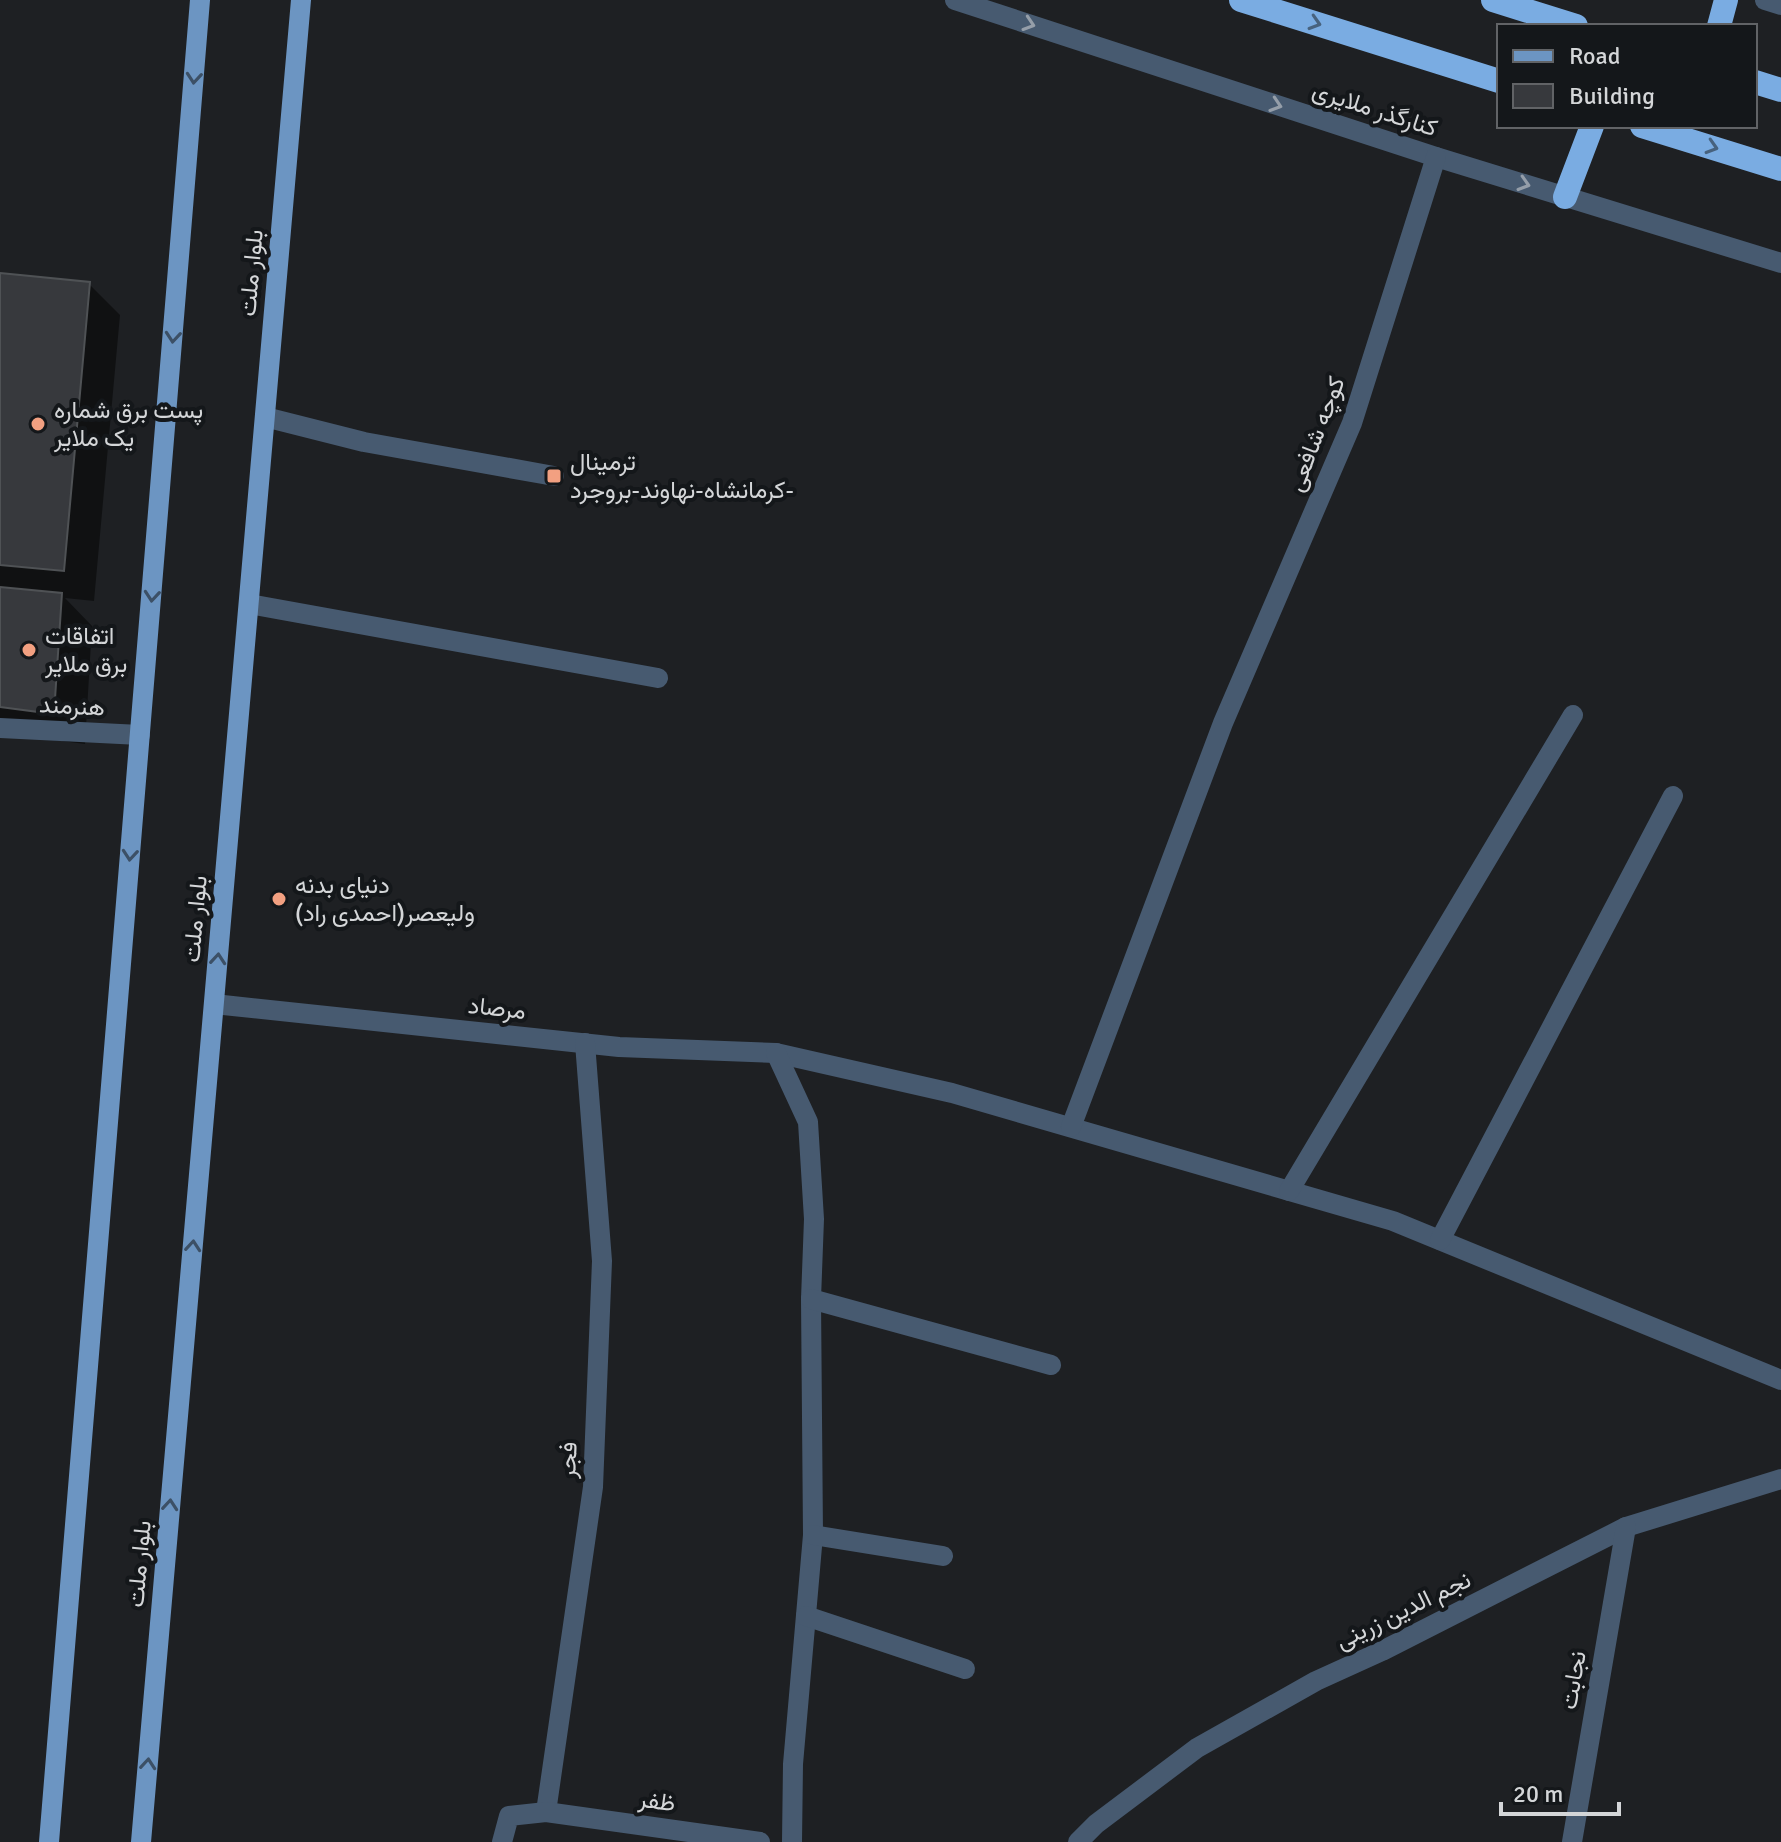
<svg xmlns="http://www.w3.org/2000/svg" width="1781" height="1842" font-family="Signika,Vazirmatn,sans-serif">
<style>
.shadow{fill:#0007}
.building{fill:#37393d;stroke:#4f5255;stroke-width:2}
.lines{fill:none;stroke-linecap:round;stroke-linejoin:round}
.minor{stroke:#475a70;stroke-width:20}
.major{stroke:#6c95c2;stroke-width:20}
.highway{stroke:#7aace2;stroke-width:24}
.oneway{stroke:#47627e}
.oneway2{stroke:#959ea9}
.oneway3{stroke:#3c5066}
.poi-dot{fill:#f2a081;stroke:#14171a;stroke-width:3}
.labels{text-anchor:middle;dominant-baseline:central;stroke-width:8;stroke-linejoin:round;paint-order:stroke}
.street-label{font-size:24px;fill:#d4d6d8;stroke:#14171a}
.poi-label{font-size:24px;fill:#d4d6d8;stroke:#14171a;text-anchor:start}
</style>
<rect width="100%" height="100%" fill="#1e2023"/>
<polygon class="shadow" points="0,275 89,284 120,315 94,601 65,598 92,626 85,744 0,733"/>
<g class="building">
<polygon points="0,273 90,282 64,571 0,565"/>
<polygon points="0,587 62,593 54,714 0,707"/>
</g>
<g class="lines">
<g class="minor">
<polyline points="955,0 1436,157 1781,263"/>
<polyline points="1765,0 1781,5"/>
<polyline points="265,417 364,442 554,476"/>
<polyline points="249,604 658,678"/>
<polyline points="0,728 140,735"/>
<polyline points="214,1004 619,1047 776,1053 952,1093 1393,1221 1781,1380"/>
<polyline points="776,1053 808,1122 814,1219 811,1299 813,1535 793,1764 792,1842"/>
<polyline points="1071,1127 1223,723 1352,423 1436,157"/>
<polyline points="1289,1191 1573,715"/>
<polyline points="1440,1240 1673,796"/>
<polyline points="811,1299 1051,1365"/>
<polyline points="813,1535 943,1556"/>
<polyline points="806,1616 965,1669"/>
<polyline points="546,1812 593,1487 602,1261 585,1043"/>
<polyline points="502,1842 509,1816 546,1812 760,1842"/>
<polyline points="1078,1842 1096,1824 1197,1748 1316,1681 1382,1651 1626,1527 1781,1479"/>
<polyline points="1572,1842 1626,1527"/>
</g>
<g class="major">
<polyline points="49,1842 200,0"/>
<polyline points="141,1842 301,0"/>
</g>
<g class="highway">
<polyline points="1241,0 1499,81"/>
<polyline points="1493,0 1576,26"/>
<polyline points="1719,26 1726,0"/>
<polyline points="1755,82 1781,90"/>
<polyline points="1642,126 1781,169"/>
<polyline points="1565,197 1592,126"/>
</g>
</g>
<defs><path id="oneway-chevron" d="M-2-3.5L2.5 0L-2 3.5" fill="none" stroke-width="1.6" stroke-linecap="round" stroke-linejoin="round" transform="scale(2)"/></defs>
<g class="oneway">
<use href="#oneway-chevron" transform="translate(1315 23) rotate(17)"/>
<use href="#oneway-chevron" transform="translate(1712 147) rotate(17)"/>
</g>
<g class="oneway2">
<use href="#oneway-chevron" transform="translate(1029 24) rotate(18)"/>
<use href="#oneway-chevron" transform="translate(1276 105) rotate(18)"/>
<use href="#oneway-chevron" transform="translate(1524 184) rotate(17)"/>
</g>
<g class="oneway3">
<use href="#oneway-chevron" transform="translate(194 78) rotate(95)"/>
<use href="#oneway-chevron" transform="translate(173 337) rotate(95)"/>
<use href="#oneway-chevron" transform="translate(152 596) rotate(95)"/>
<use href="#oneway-chevron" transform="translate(130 855) rotate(95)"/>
<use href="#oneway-chevron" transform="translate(218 959) rotate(-85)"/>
<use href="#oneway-chevron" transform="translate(193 1246) rotate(-85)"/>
<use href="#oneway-chevron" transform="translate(170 1505) rotate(-85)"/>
<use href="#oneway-chevron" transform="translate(148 1764) rotate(-85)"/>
</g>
<g class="poi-dot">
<circle cx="38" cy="424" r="8"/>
<rect x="546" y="468" width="16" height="16" rx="4"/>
<circle cx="29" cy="650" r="8"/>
<circle cx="279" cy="899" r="8"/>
</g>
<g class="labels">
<g class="street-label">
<text transform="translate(1375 109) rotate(18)">کنارگذر ملایری</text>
<text transform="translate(251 273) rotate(-85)">بلوار ملت</text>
<text transform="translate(1316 434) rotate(-69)">کوچه شافعی</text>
<text transform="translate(72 706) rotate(3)">هنرمند</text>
<text transform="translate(195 919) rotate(-85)">بلوار ملت</text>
<text transform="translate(497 1008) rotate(6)">مرصاد</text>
<text transform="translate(568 1460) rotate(-87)">فجر</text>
<text transform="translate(139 1564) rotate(-85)">بلوار ملت</text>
<text transform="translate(1403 1610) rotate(-26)">نجم الدین زرینی</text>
<text transform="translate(1573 1680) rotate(-80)">نجابت</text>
<text transform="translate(657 1801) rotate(8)">ظفر</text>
</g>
<g class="poi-label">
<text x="54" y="410">پست برق شماره<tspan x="54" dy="28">یک ملایر</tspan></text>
<text x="570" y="462">ترمینال<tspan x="570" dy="28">کرمانشاه-نهاوند-بروجرد-</tspan></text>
<text x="45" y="636">اتفاقات<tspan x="45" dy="28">برق ملایر</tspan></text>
<text x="295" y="885">دنیای بدنه<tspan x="295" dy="28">ولیعصر(احمدی راد)</tspan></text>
</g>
</g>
<rect x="1497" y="24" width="260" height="104" fill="#14171a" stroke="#616366" stroke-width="2"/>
<rect x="1513" y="50" width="40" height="12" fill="#6c95c2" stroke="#616366" stroke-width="2"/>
<text x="1569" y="64" font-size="24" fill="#d4d6d8">Road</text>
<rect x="1513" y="84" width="40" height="24" fill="#37393d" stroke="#616366" stroke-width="2"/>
<text x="1569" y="104" font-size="24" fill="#d4d6d8">Building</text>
<path d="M1501 1802v12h118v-12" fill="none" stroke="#d4d6d8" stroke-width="4"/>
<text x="1513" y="1802" font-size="24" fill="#d4d6d8" stroke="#14171a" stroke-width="6" paint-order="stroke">20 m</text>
</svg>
